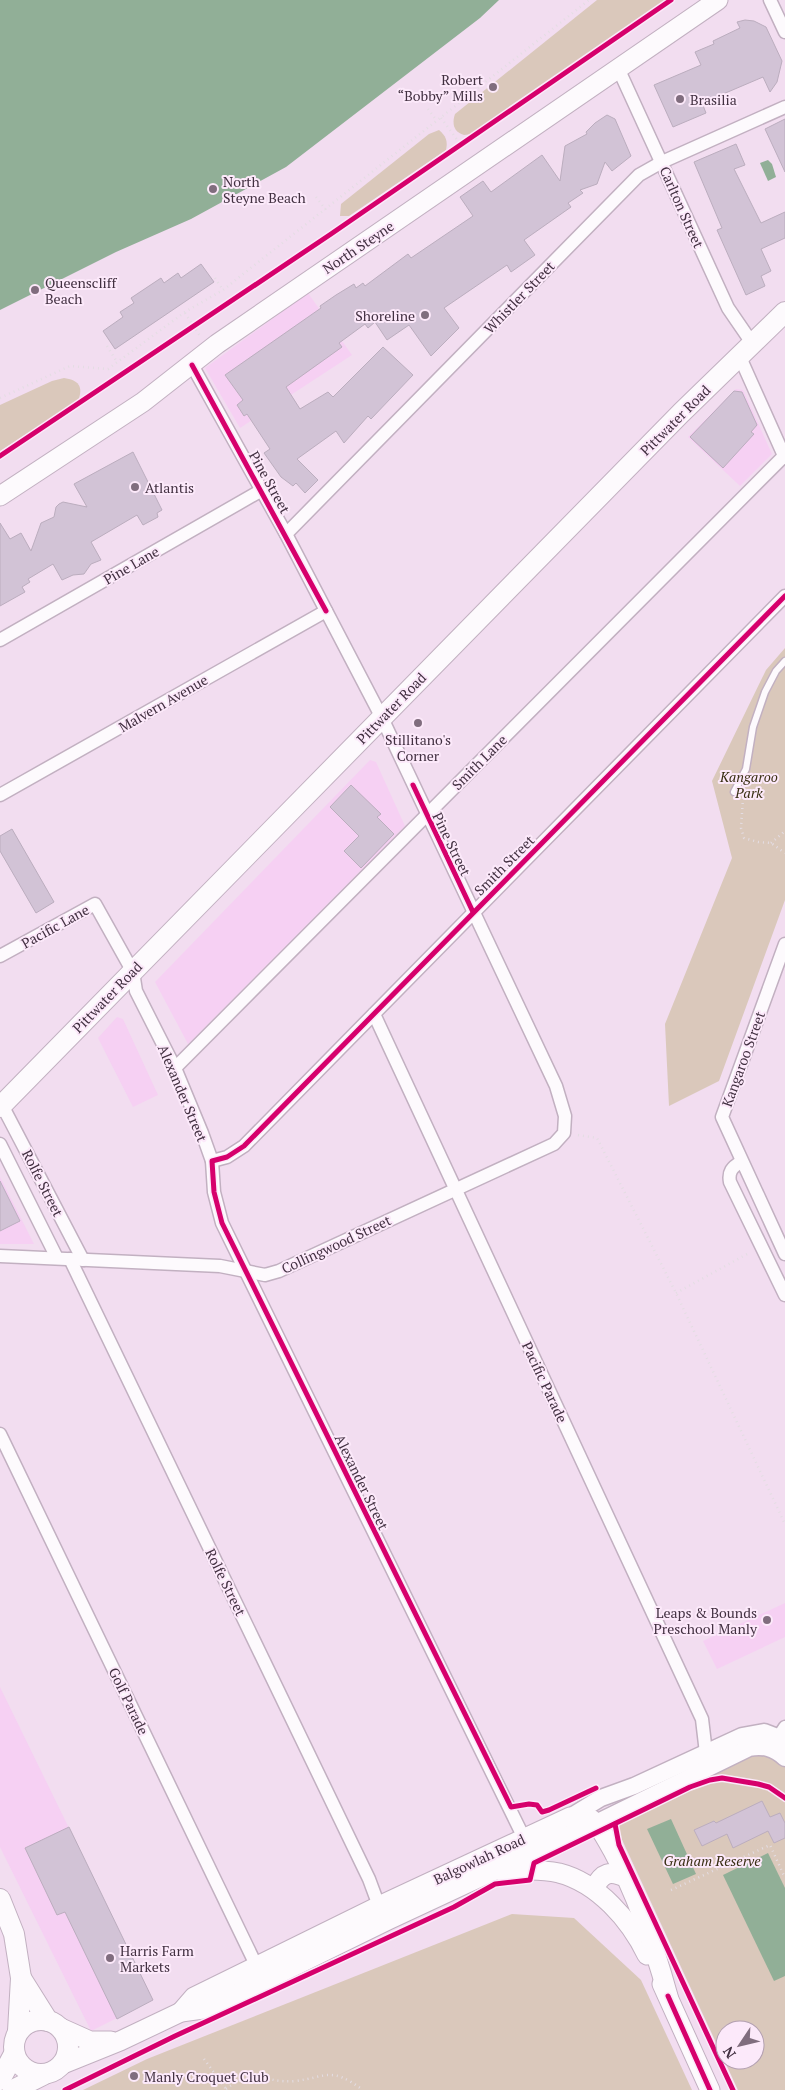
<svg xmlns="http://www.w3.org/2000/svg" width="785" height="2090" font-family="'PT Serif',serif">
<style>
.built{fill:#f6d0f3}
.green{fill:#dac8bb;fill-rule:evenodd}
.water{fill:#91af97}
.building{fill:#d2c3d6;stroke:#bbadbe}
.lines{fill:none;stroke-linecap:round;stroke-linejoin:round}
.service-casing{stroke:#c2b0c1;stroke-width:9}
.minor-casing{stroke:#c2b0c1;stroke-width:15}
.tertiary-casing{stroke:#c2b0c1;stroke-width:19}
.secondary-casing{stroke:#c2b0c1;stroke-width:21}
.primary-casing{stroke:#c2b0c1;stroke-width:22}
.path{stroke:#e4dde3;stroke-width:2.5;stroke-dasharray:1 4;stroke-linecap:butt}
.service{stroke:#fdfafd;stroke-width:6}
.minor{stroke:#fdfafd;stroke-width:12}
.tertiary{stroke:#fdfafd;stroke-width:16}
.secondary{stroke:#fdfafd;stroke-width:19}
.primary{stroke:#fdfafd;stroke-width:20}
.cycleway-casing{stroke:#fce9fa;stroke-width:8}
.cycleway{stroke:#d6006c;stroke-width:5}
.poi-dot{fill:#806d7e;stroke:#fce9fa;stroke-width:2}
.labels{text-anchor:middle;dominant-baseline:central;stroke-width:4;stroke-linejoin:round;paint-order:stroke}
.poi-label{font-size:14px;fill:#423041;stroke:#fce9fa;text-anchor:start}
.street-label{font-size:14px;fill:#423041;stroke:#fce9fa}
.park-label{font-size:14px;font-style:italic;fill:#382e12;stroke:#fce9fa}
</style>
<rect width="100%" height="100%" fill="#f2ddf0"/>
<g class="built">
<polygon points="308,293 352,355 240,428 205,368"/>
<polygon points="736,389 743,390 772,454 740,486 688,437"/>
<polygon points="370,760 376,762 405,826 188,1044 155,982"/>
<polygon points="117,1017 123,1019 158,1095 133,1107 98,1038"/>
<polygon points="0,1177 34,1244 0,1244"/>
<polygon points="785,1603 785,1637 717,1669 703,1641"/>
<polygon points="0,1687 153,2000 91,2031 0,1847"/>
</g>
<g class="green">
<path d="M597,0H668L472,134L464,135C453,132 452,123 455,114Z"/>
<path d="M439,130C446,136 448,141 446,150L349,216H340L341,204L429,134Z"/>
<path d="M64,378C78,380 84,386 78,401L0,451V405L52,381Z"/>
<polygon points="785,648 785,900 719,1081 669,1106 665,1024 732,858 712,781 766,670"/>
<path d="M752,1753L772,1756L785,1766V2090H738L618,1831L620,1823L696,1787L694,1782ZM725,2030H755V2060H725Z"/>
<polygon points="512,1914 574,1918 641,1980 692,2090 83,2090 147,2059"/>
</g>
<g class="water">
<polygon points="0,0 499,0 480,18 286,167 191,219 116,252 0,310"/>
<polygon points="768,160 772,164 776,177 768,181 760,163"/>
<polygon points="671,1819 696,1874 673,1884 647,1829"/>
<polygon points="768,1853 785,1888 785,1976 774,1981 723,1875"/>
</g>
<g class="building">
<polygon points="745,20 754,21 766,27 782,61 777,82 770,92 763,77 702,103 706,113 673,127 654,85 701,65 695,52 714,44 713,41 740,28 737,22"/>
<polygon points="607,115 615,119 631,156 612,171 605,162 597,184 580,190 583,193 568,203 571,207 524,240 535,255 511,272 507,265 444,308 459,328 431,356 409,325 387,340 375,322 368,328 365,324 339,343 342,347 286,387 300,409 328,392 333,397 383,347 413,375 371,419 368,416 344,443 336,431 297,459 318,480 305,493 296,483 293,486 281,477 264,453 270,449 247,414 244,416 237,405 243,400 225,375 321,308 320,306 336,295 354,284 356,288 363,283 365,286 408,254 411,258 473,216 460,197 483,181 491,192 542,155 560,181 565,146 587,134 586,132 595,123"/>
<polygon points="785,119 785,172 765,129"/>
<polygon points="736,144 745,165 734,169 761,223 785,212 785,238 761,249 771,271 761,276 765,286 746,295 717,230 722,228 694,162"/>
<polygon points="201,264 214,282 115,349 103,331 123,317 120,312 134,303 131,298 161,278 164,283 178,273 181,278"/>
<polygon points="734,391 742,392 757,425 751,432 754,434 723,468 690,437"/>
<polygon points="133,452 162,510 157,513 158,517 143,525 137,515 91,542 101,560 91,564 84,574 73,575 62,580 53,564 28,579 30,582 22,587 25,592 0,606 0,523 10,539 21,533 31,551 41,523 54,517 56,507 59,504 63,502 87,507 74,484"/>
<polygon points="351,785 381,814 377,817 394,834 361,868 344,851 359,836 330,807"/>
<polygon points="12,829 54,902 36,913 0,851 0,836"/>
<polygon points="0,1181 20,1221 0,1231"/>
<polygon points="762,1801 770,1817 780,1813 785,1823 785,1838 774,1843 768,1831 733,1848 727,1834 702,1846 694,1830 714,1821 716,1823"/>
<polygon points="69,1827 153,2000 117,2019 65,1912 57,1915 25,1848"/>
</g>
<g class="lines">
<g class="service-casing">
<polyline id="service" points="734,792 746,769 753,727 765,692 776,671 785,661"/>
</g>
<g class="minor-casing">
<g id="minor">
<polyline points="770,0 785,32"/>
<polyline points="618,68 728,308 752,343"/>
<polyline points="739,355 785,458"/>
<polyline points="286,534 639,175 662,162 785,107"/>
<polyline points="0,640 262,490"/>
<polyline points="0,795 326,611"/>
<polyline points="785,944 722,1117 785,1254"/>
<polyline points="0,956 95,904 133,972 136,991 175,1068 202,1133 212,1161 214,1192 222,1223 524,1838"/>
<polyline points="374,1014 702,1719 706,1753"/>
<polyline points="175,1068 784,456"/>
<polyline points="2,1105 83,1260"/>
<polyline points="0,1144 57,1258"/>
<polyline points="212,1161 227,1157 244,1146 785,596"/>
<path d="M741,1162C732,1167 728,1172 730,1182L785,1295"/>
<polyline points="0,1256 220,1266 265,1275 279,1271 554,1144 564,1133 565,1116 556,1086 382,718 286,534 192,365"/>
<polyline points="70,1259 369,1879 379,1906"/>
<polyline points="0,1434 257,1967"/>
<polyline points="779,1736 785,1727"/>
</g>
</g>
<g class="tertiary-casing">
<g id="tertiary">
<polyline points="570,1817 601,1798 634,1786 742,1736 764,1732 785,1740"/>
<path d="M596,1823L749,1748C763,1745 774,1748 785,1758"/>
</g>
</g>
<g class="secondary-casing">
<g id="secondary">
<polyline points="0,496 143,402 217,344 718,0"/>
<path d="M501,1871C520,1870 540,1869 559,1873C598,1883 630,1920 647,1955"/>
<path d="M594,1889C602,1872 610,1870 627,1878"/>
<polyline points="662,1984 710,2090"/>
<path d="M181,2012L194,1997L379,1906L570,1817L591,1819C601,1827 606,1839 613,1851C638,1897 654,1945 668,1996"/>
<polyline points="61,2028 90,2041 111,2041"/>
<polyline points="63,2064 120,2041 181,2012 203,2009 237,1994 388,1920 596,1823"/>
</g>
</g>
<g class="primary-casing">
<g id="primary">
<polyline points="0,1107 681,413 785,312"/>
<polyline points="0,1899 14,1934 21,1978 18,2031"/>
<polyline points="21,1978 48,2021"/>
<circle cx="41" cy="2047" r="27"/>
<polyline points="0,2080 14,2054"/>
<polyline points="13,2090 43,2075"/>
</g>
</g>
<g class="path">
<polyline points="428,109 437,121"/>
<polyline points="441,118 461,145"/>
<polyline points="316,197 326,210"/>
<polyline points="215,278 223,290"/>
<polyline points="185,313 200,336"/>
<polyline points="107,346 117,362"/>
<polyline points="0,398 70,366 108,369 185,312 223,290 589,0"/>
<polyline points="743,798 741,828 744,838 758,842 771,843 785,853"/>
<polyline points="771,843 785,831"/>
<polyline points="578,1135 597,1138 676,1293 785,1524"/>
<polyline points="676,1293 749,1253"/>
<polyline points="671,1890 770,1845 785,1878"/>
<polyline points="204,2059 226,2089"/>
<path d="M226,2089C257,2065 263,2084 295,2081C328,2077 330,2066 363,2090"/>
</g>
<use href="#service" class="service"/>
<use href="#minor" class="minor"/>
<use href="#tertiary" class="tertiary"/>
<use href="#secondary" class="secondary"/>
<use href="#primary" class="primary"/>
<g class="cycleway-casing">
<g id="cycleway">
<polyline points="192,365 326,611"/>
<polyline points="0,456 331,234 671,0"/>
<polyline points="413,785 473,912"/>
<polyline points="596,1788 549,1810 542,1812 537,1805 529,1804 511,1807 222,1223 214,1192 212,1161 227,1157 244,1146 785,596"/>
<polyline points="615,1824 619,1845 733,2090"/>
<polyline points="668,1996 710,2090"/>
<polyline points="65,2090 175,2036 454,1907 495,1884 530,1880 534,1863 690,1787 710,1780 722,1778 758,1784 769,1787 785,1798"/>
</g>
</g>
<use href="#cycleway" class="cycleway"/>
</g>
<g class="poi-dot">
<circle cx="493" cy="87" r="5"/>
<circle cx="680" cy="99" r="5"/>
<circle cx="213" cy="189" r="5"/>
<circle cx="35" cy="290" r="5"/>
<circle cx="425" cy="315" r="5"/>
<circle cx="135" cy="487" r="5"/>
<circle cx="418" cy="723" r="5"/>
<circle cx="767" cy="1620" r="5"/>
<circle cx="110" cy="1958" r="5"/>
<circle cx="134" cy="2076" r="5"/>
</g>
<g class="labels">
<g class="poi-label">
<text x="483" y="79" text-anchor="end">Robert<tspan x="483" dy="16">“Bobby” Mills</tspan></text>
<text x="690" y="99">Brasilia</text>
<text x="223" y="181">North<tspan x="223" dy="16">Steyne Beach</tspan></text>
<text x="45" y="282">Queenscliff<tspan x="45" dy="16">Beach</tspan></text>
<text x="415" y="315" text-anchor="end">Shoreline</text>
<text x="145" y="487">Atlantis</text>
<text x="418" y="739" text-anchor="middle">Stillitano's<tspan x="418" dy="16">Corner</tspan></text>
<text x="757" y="1612" text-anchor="end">Leaps &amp; Bounds<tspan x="757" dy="16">Preschool Manly</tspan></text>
<text x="120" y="1950">Harris Farm<tspan x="120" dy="16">Markets</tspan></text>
<text x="144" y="2076">Manly Croquet Club</text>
</g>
<g class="street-label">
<text transform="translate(682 207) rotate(66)">Carlton Street</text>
<text transform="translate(358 247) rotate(-34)">North Steyne</text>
<text transform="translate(519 297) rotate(-46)">Whistler Street</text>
<text transform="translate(675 420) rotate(-45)">Pittwater Road</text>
<text transform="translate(270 482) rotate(61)">Pine Street</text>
<text transform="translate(131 565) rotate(-30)">Pine Lane</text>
<text transform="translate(163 703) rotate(-30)">Malvern Avenue</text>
<text transform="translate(391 708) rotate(-46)">Pittwater Road</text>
<text transform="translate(479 762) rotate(-45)">Smith Lane</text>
<text transform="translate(452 844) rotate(64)">Pine Street</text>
<text transform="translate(504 865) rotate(-45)">Smith Street</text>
<text transform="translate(55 926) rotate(-29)">Pacific Lane</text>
<text transform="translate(107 997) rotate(-46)">Pittwater Road</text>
<text transform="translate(743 1059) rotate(-70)">Kangaroo Street</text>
<text transform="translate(183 1093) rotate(67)">Alexander Street</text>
<text transform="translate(43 1183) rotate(63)">Rolfe Street</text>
<text transform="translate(336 1244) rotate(-25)">Collingwood Street</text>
<text transform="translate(545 1382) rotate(65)">Pacific Parade</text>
<text transform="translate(362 1482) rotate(64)">Alexander Street</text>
<text transform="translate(226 1582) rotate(64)">Rolfe Street</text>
<text transform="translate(129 1701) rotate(64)">Golf Parade</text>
<text transform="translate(479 1859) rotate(-25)">Balgowlah Road</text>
</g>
<g class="park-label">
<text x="749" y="776">Kangaroo<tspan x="749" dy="16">Park</tspan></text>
<text x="712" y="1860">Graham Reserve</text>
</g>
</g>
<g transform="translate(740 2045) rotate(235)"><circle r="24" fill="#fce9fa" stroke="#b29fb0"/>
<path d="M0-4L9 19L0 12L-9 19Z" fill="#806d7e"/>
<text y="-8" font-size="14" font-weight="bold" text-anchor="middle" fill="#423041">N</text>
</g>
</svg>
